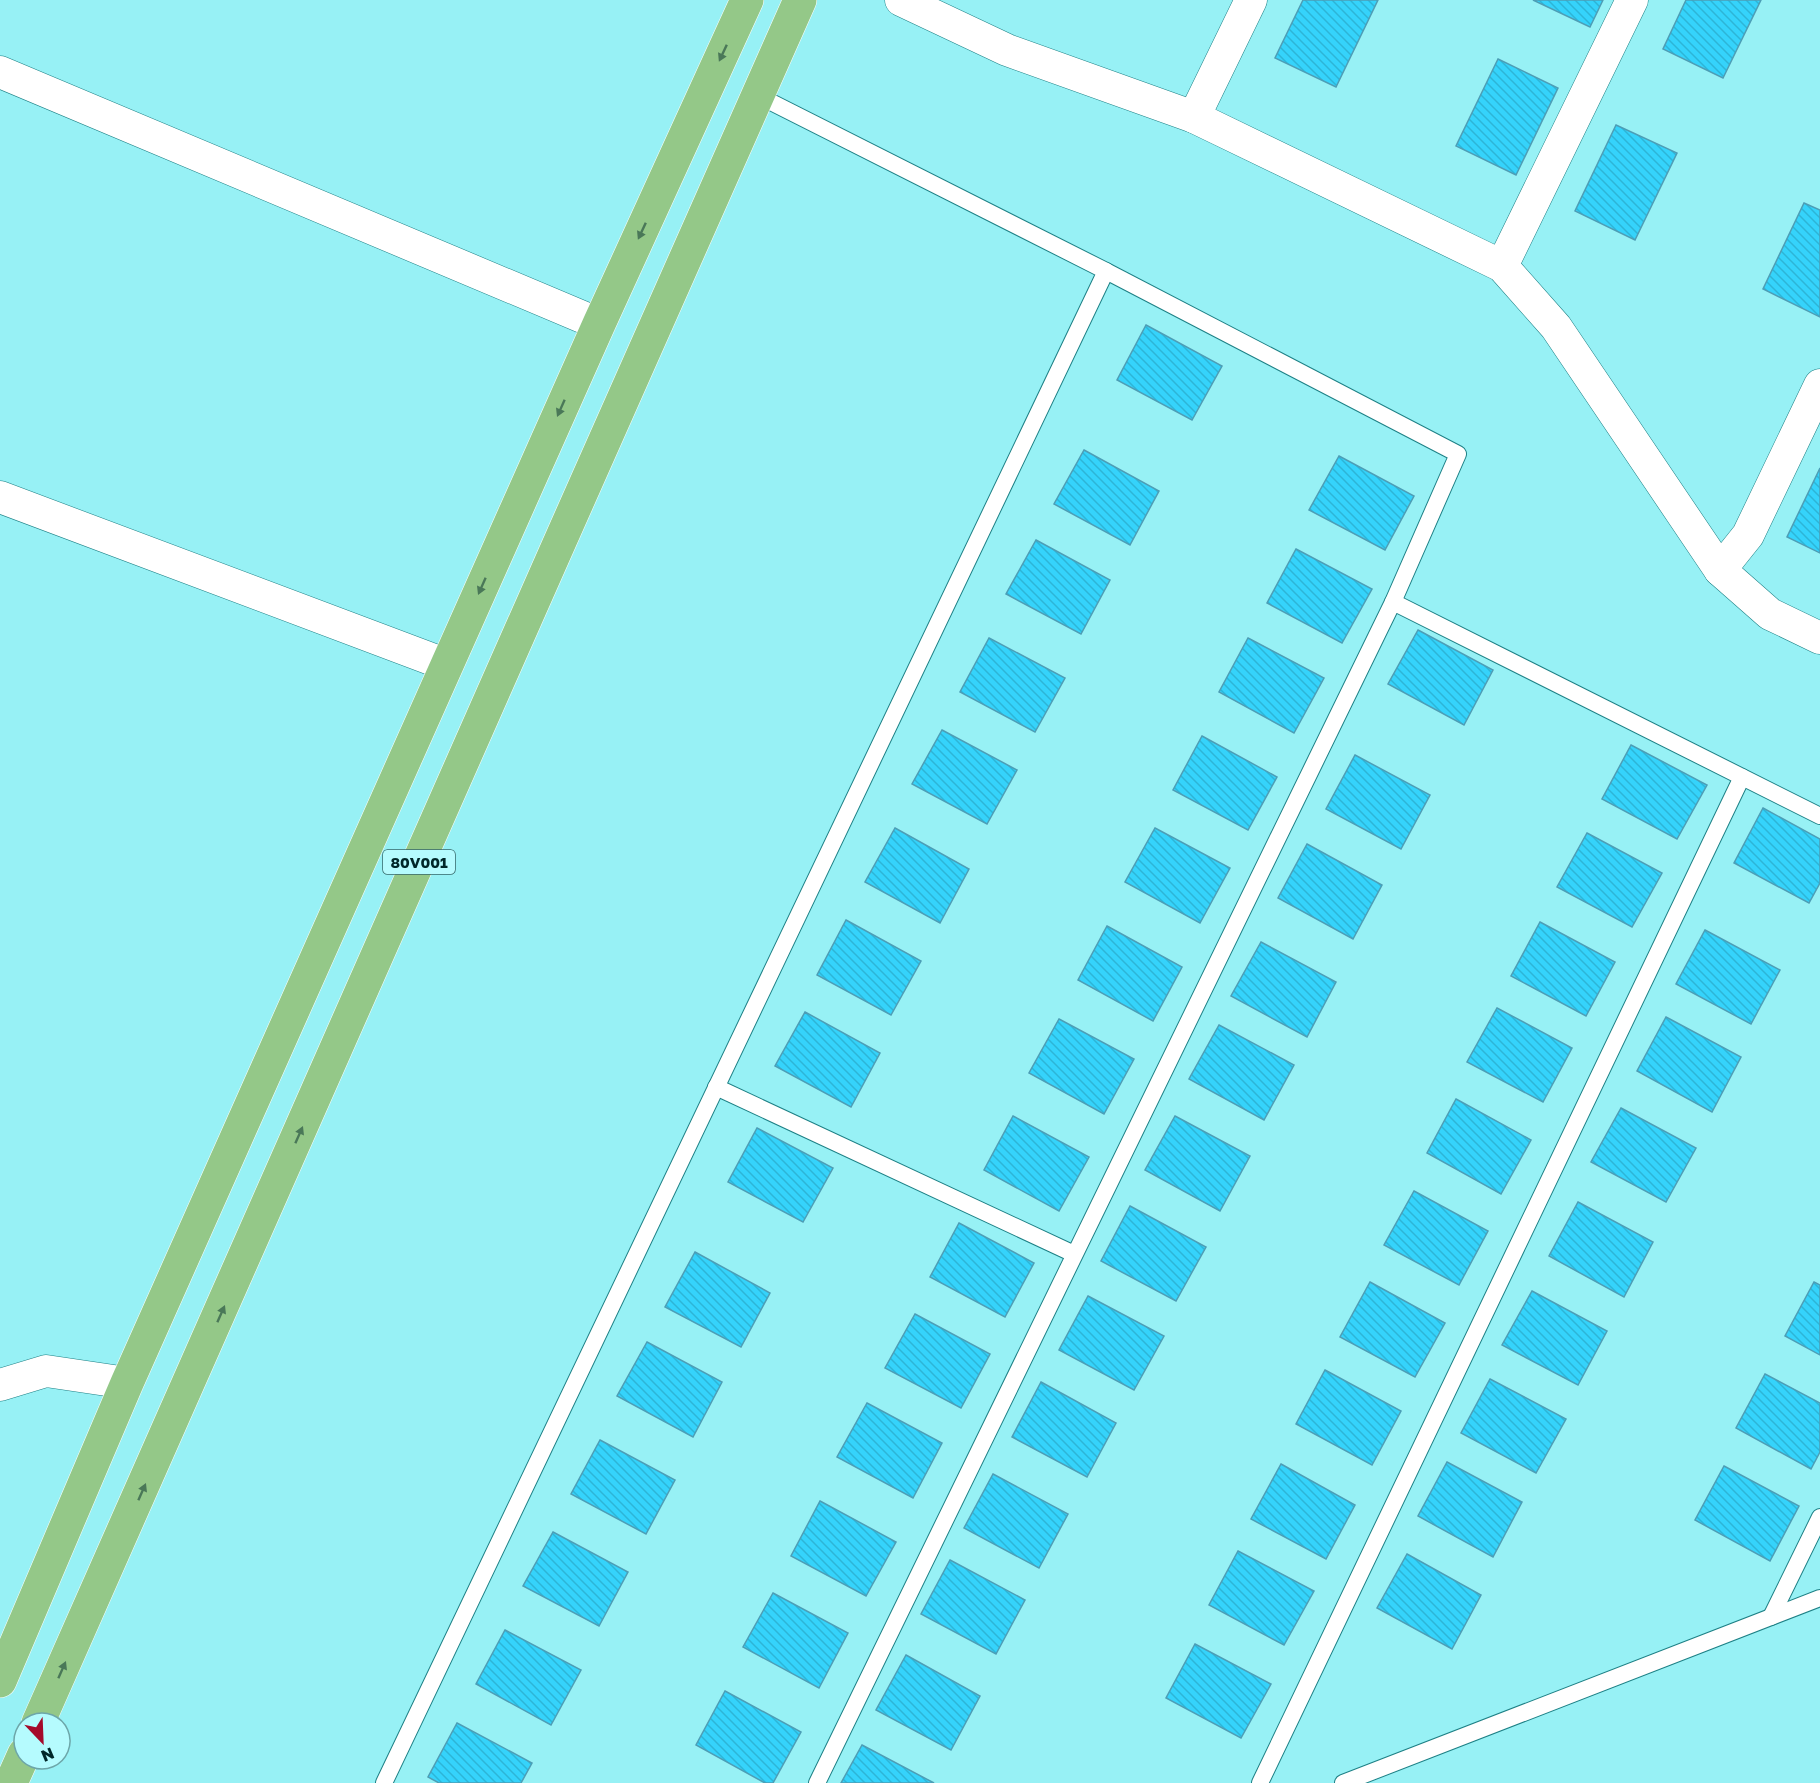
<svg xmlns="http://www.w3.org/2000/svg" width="1820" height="1783" font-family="'Golos Text',sans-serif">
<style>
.building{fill:url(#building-back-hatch);stroke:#4d9eb6;stroke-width:1.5}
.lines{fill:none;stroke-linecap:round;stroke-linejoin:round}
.service-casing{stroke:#1e8186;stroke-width:18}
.minor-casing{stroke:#1e8186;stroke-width:33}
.trunk-casing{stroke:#fff;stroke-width:34}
.service{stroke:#fff;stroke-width:16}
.minor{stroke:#fff;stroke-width:32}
.trunk{stroke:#94c888;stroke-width:33}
.oneway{fill:#4a7858}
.labels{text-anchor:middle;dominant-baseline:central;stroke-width:4.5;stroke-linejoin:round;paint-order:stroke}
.shield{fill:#b5fbfe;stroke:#366769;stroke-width:1.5}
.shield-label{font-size:15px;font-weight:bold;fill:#002729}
</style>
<defs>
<pattern id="building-back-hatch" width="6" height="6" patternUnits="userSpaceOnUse" patternTransform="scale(1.5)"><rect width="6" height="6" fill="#35d3fb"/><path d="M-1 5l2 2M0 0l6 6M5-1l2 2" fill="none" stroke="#2db5d7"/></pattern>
</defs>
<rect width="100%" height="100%" fill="#97f1f5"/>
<g class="building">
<polygon points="1303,0 1378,0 1336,87 1275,58"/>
<polygon points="1533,0 1603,0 1590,27"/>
<polygon points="1686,0 1761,0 1723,78 1663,49"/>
<polygon points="1498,59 1558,88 1516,175 1456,146"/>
<polygon points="1616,125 1677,153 1635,240 1575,211"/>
<polygon points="1804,203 1820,210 1820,317 1763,289"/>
<polygon points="1146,325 1222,366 1192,420 1117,380"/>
<polygon points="1084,450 1159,491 1130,545 1054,504"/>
<polygon points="1339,456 1414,496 1385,550 1309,510"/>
<polygon points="1820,468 1820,553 1787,537"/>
<polygon points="1036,540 1110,580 1081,634 1006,594"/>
<polygon points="1296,549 1372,589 1342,643 1267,603"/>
<polygon points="1418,630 1493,670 1464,725 1388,684"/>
<polygon points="989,638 1065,678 1035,732 960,692"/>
<polygon points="1248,638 1324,678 1294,733 1219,692"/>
<polygon points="942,730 1017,770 987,824 912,784"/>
<polygon points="1202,736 1277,777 1248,830 1173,790"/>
<polygon points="1631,745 1707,785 1677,839 1602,799"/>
<polygon points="1355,755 1430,795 1401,849 1326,809"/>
<polygon points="1763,808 1820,839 1820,883 1809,903 1734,863"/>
<polygon points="895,828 969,869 940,923 865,882"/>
<polygon points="1155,828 1230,868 1200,923 1125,882"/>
<polygon points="1587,833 1662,873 1632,927 1557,887"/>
<polygon points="1307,844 1382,885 1353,939 1278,898"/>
<polygon points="846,920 921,961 891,1015 817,975"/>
<polygon points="1540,922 1615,962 1586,1016 1511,976"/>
<polygon points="1107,926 1182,967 1153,1021 1078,980"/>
<polygon points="1705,930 1780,970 1751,1024 1676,984"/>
<polygon points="1261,942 1336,982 1307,1037 1231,996"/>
<polygon points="1497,1008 1572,1048 1543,1102 1467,1062"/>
<polygon points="805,1012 880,1053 851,1107 775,1066"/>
<polygon points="1666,1017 1741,1057 1712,1112 1637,1071"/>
<polygon points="1059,1019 1134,1059 1104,1114 1029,1073"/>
<polygon points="1219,1025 1294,1065 1264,1120 1189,1079"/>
<polygon points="1456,1099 1531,1140 1501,1194 1427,1153"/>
<polygon points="1621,1108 1696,1148 1666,1202 1591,1162"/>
<polygon points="1013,1116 1089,1157 1059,1211 984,1170"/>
<polygon points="1175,1116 1250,1156 1220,1211 1145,1170"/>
<polygon points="757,1128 833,1168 803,1222 728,1182"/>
<polygon points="1414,1191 1488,1231 1459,1285 1384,1245"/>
<polygon points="1578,1202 1653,1242 1624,1297 1549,1256"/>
<polygon points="1130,1206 1206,1247 1176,1301 1101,1261"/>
<polygon points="959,1223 1034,1263 1005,1317 930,1277"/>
<polygon points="695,1252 770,1293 741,1347 665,1307"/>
<polygon points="1370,1282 1445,1323 1415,1377 1340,1337"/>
<polygon points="1814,1282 1820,1285 1820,1355 1785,1336"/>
<polygon points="1532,1291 1607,1331 1578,1385 1502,1345"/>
<polygon points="1088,1296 1164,1336 1134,1390 1059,1350"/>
<polygon points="915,1314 990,1354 961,1408 885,1368"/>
<polygon points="647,1342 722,1382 693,1437 617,1396"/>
<polygon points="1325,1370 1401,1411 1372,1465 1296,1424"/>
<polygon points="1765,1374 1820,1403 1820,1452 1811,1469 1736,1428"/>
<polygon points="1490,1379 1566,1419 1536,1473 1461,1433"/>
<polygon points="1041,1382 1116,1423 1087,1477 1012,1437"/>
<polygon points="867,1403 942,1443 913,1498 837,1457"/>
<polygon points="600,1440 675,1480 646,1534 571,1494"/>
<polygon points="1447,1462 1522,1502 1493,1557 1418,1516"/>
<polygon points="1281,1464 1355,1505 1326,1559 1251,1519"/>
<polygon points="1724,1466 1799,1506 1770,1561 1695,1520"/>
<polygon points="993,1474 1068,1514 1039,1568 964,1528"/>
<polygon points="820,1501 896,1542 866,1596 791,1556"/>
<polygon points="553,1532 628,1572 599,1626 523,1586"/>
<polygon points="1238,1551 1314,1591 1284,1645 1209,1605"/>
<polygon points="1407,1554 1481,1595 1452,1649 1377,1608"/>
<polygon points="950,1560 1025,1600 996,1654 921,1614"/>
<polygon points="773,1593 848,1633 819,1688 743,1647"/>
<polygon points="505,1630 581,1670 551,1725 476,1684"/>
<polygon points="1195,1644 1271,1684 1241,1738 1166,1698"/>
<polygon points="906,1655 980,1696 951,1750 876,1710"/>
<polygon points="725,1691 801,1732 773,1783 765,1783 696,1745"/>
<polygon points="457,1723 532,1763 521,1783 439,1783 428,1777"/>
<polygon points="862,1745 934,1783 841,1783"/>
</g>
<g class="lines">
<g class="service-casing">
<g id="service">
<polyline points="1106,271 1458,454 1393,602"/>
<polyline points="716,1087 1074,1254"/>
<polyline points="1771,1617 1820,1517"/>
<polyline points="384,1783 1106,271 757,95"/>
<polyline points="817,1783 1393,602 1820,816"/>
<polyline points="1260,1783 1742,777"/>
<polyline points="1343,1783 1820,1598"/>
</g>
</g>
<g class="minor-casing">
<g id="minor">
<polyline points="901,0 1007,50 1194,117 1502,266 1556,327 1720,570 1770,614 1820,638"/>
<polyline points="0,72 599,324"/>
<polyline points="1194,117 1251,0"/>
<polyline points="1502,266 1632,0"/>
<polyline points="0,497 447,665"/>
<polyline points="1720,570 1748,535 1820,385"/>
<polyline points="0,1385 46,1371 127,1383"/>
</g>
</g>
<g class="trunk-casing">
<g id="trunk">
<polyline points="0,1681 127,1383 599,324 747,0"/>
<path d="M38,1723C296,1150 543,573 800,0"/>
<polyline points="11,1783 24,1754"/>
</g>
</g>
<use href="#service" class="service"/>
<use href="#minor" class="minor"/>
<use href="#trunk" class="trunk"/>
</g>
<defs><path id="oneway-solid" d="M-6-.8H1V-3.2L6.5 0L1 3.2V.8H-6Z" transform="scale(1.5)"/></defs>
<g class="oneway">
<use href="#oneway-solid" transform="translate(723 53) rotate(115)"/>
<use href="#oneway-solid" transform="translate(642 231) rotate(115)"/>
<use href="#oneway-solid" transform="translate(561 408) rotate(114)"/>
<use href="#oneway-solid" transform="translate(482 586) rotate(114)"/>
<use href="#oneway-solid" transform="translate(299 1135) rotate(-66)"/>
<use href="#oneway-solid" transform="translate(221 1314) rotate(-66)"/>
<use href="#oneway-solid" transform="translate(142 1492) rotate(-66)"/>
<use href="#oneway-solid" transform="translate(62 1670) rotate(-66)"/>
</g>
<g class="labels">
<rect class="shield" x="383" y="850" width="72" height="24" rx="4.5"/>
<g class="shield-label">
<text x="419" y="862">80V001</text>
</g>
</g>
<g transform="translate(42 1741) rotate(157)"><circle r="28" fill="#b5fbfe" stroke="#6da6a9" stroke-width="1.5"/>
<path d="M0-4.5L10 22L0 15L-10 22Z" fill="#a50a2b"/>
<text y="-9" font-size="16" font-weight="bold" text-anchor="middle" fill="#002729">N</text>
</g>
</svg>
